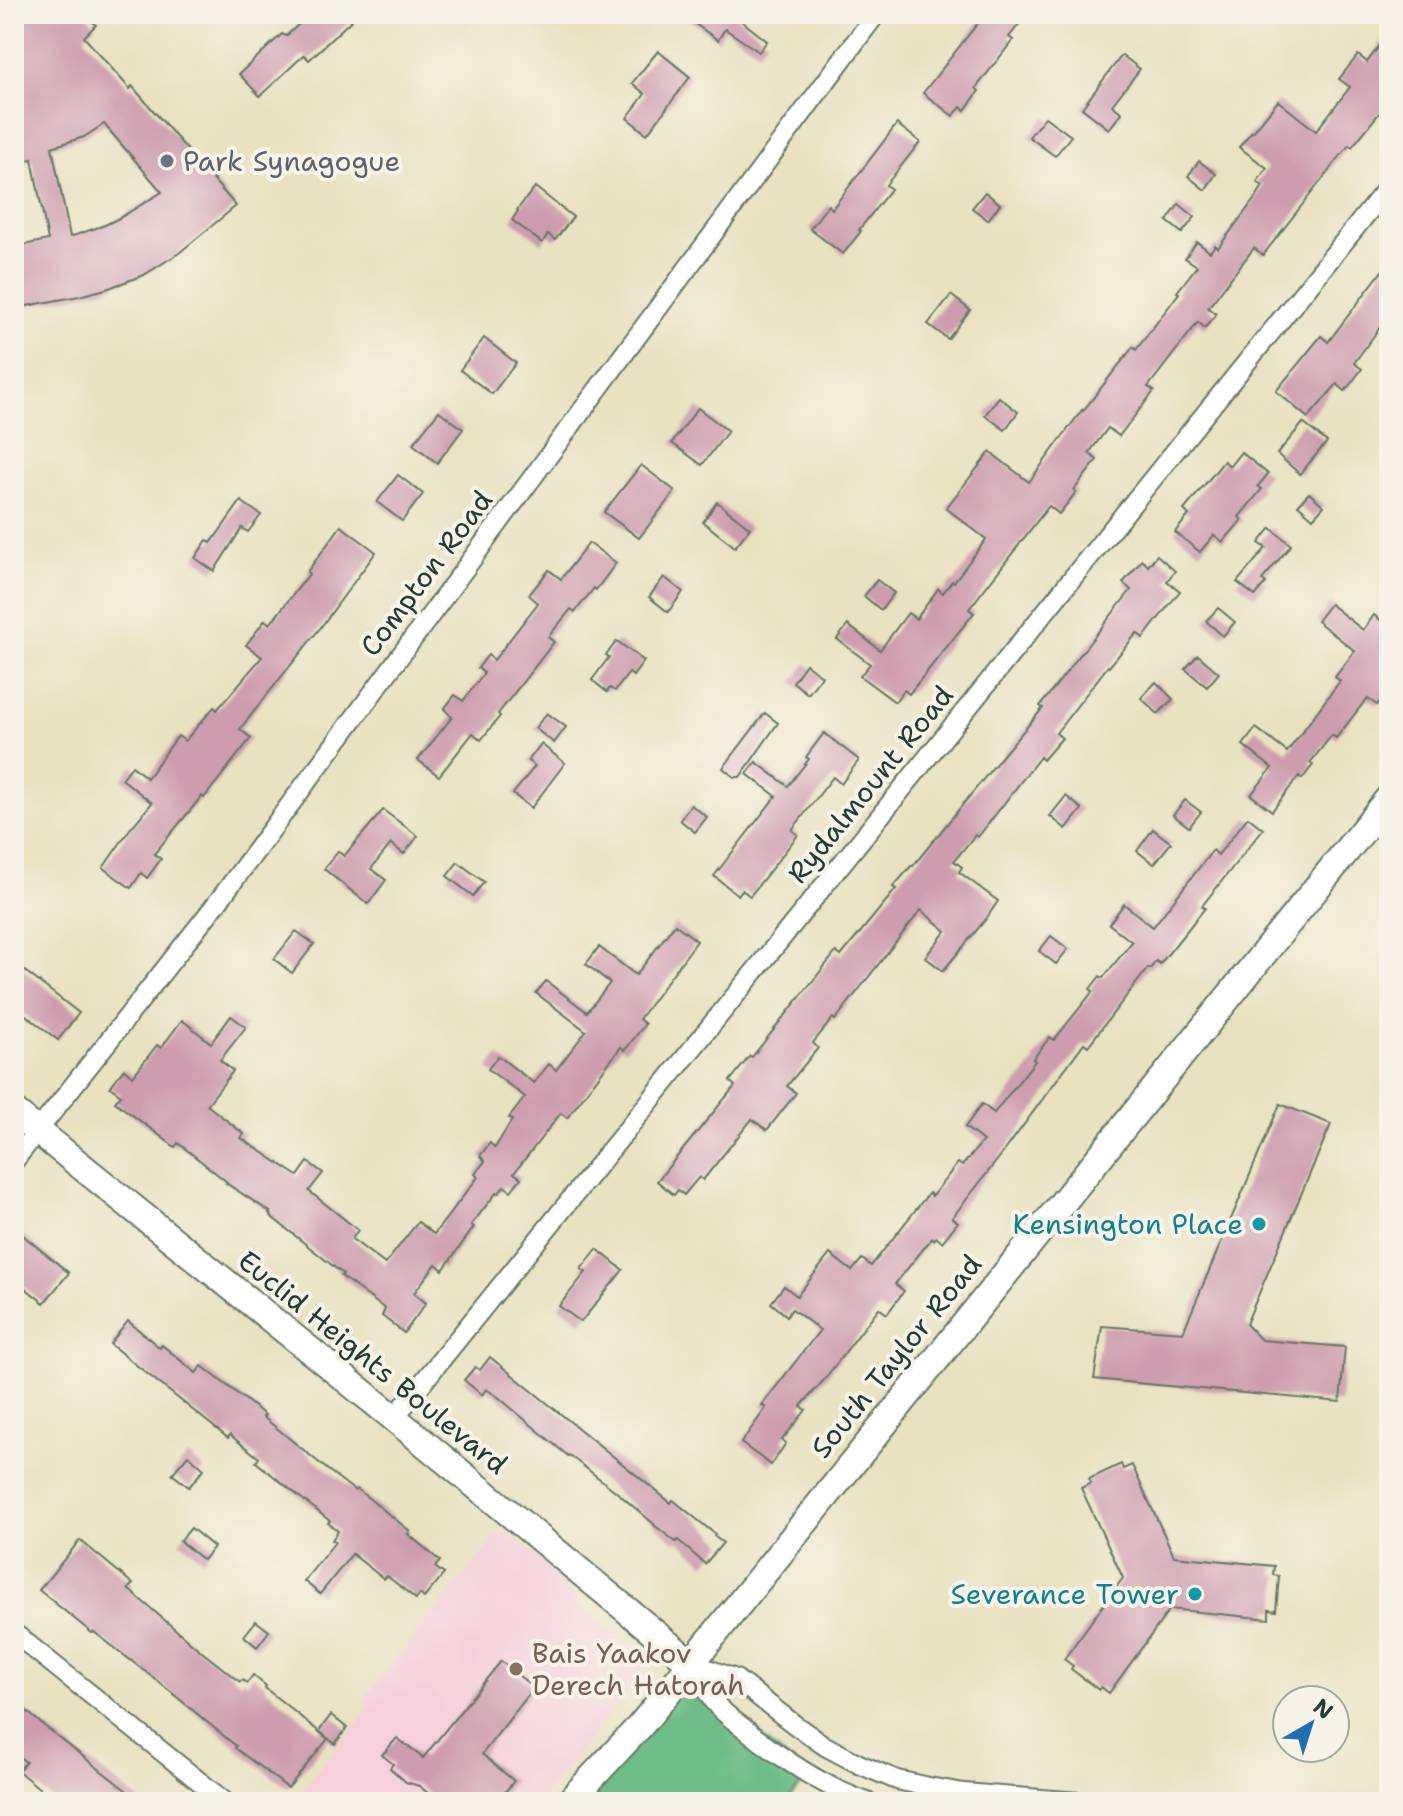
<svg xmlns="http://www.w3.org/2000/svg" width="1403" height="1816" font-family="'Shantell Sans',sans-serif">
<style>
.built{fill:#f5cfdb}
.forest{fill:#6ebd87;stroke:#467d5e;stroke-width:2}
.building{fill:#cd9cae;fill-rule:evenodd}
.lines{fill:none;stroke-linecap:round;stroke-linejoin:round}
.street-casing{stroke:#657765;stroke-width:22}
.secondary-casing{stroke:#657765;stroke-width:30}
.street{stroke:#fff;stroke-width:18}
.secondary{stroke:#fff;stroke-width:26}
.worship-dot{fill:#6b7280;stroke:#f7f3e8;stroke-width:3}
.culture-dot{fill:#0f9aa8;stroke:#f7f3e8;stroke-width:3}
.education-dot{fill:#8d6e63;stroke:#f7f3e8;stroke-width:3}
.labels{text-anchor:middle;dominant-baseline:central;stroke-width:8;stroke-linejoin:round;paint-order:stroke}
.worship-label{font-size:28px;fill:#5b616d;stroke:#f7f3e8;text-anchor:start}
.street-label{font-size:28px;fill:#1f3d34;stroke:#f7f3e8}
.culture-label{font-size:28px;fill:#0d838f;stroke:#f7f3e8;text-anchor:end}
.education-label{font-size:28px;fill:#785e54;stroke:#f7f3e8;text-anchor:start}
</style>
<rect width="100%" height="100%" fill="#f7f3e8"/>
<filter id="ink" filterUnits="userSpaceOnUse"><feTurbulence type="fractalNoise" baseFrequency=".0125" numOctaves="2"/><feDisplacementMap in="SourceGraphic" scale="16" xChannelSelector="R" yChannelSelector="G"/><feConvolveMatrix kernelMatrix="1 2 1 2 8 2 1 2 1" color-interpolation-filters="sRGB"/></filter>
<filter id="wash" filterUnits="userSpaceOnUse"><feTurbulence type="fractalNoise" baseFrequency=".006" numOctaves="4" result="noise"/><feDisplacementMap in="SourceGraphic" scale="32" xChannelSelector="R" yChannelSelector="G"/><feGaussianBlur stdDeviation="1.8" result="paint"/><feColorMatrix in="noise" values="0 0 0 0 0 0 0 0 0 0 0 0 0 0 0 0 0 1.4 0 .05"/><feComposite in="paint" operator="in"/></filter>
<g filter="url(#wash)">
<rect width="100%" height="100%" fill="#e8e2c0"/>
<polygon class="built" points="502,1528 564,1579 570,1596 575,1602 638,1654 643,1665 642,1673 638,1679 539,1802 353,1802 346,1797 342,1802 293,1802 370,1706 363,1700"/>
<polygon class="forest" points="691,1663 713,1700 809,1775 786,1802 569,1802"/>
<g id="blocks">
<g class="building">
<path d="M14,14H85L96,25L84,37L130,89L132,86L236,206L179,253L144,275L106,289L79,296L21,307L14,271V247L48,240L32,159L14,163ZM104,124L162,192L121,217L105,225L70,237L52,147L84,137Z"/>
<polygon points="310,14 358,14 309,60 304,55 260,96 239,74 282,34 286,36"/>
<polygon points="681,14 736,14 735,16 767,41 759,52 725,29 718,40"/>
<polygon points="985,14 1027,14 1009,37 1013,40 976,88 979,91 965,110 961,107 953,116 923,93"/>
<polygon points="1389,33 1389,101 1352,147 1349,145 1263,255 1254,248 1208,308 1216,314 1205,328 1198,322 1148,387 1154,391 1119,436 1108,428 1089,453 1097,460 1074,490 1076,492 1059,514 1049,506 969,609 974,613 909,694 904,690 895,702 860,676 870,664 837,639 848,625 880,650 908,613 916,619 938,589 943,593 952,581 954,582 986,539 946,508 990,452 1029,482 1082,410 1083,411 1133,347 1136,350 1179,293 1177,292 1197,266 1185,258 1197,242 1210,252 1215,245 1218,248 1256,197 1263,186 1257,182 1267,168 1239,147 1252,131 1253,132 1278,101 1316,131 1350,87 1339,79 1358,55 1367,62"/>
<polygon points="658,51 690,77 647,134 627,118 645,94 632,83"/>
<polygon points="1122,55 1140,69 1112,105 1122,113 1109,129 1082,108"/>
<polygon points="1045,117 1071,136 1055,156 1029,137"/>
<polygon points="897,124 920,142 886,185 891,189 859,230 861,231 843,254 810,229 828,205 832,209"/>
<polygon points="1199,161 1216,174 1205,190 1188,176"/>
<polygon points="535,187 573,217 555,240 548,234 542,243 512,220 518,211 517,210"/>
<polygon points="985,192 1000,204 988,220 972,208"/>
<polygon points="1179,204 1195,217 1182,233 1167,221"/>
<polygon points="1389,262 1389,315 1354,363 1362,369 1345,391 1337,384 1308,418 1276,391 1321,336 1328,342"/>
<polygon points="951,295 970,310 948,339 928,324"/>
<polygon points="484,338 516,363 492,394 460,370"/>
<polygon points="999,397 1018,412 1005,430 985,415"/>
<polygon points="698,408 728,431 702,465 672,443"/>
<polygon points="439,411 463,429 437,463 413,444"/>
<polygon points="1303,423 1327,442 1300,474 1277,454"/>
<polygon points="1241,452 1268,474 1258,486 1262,489 1239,517 1242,520 1223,542 1214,535 1200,552 1175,532 1189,515 1184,510 1224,461 1230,466"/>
<polygon points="641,465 675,491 639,538 604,512"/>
<polygon points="398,475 423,494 402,521 377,502"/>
<polygon points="1309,493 1324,506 1313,518 1298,505"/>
<polygon points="241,501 261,515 248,532 242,528 214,571 195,558 207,540 211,543"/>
<polygon points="717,502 750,528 735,547 703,522"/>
<polygon points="341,526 376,552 321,627 240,729 251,738 204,798 202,796 154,854 161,859 147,878 141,873 131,888 103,868 130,829 152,803 122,779 132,766 147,778 178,736 185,741 214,707 217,710 262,657 246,645 265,620 270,624 309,574 307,572"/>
<polygon points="1271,528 1291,545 1262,580 1266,583 1255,596 1237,582 1266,548 1259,543"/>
<polygon points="589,543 616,563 596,590 594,588 575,612 571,609 548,637 554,642 498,714 500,716 481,740 473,733 439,776 418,760 452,717 444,709 455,695 463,701 484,673 478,668 488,655 494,660 538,603 529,595 549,570 561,579"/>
<polygon points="1157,555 1175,571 1167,581 1180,591 1143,638 1137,633 1109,667 1108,666 1056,733 1062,738 1043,760 1040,757 978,837 975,835 954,861 962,867 959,872 998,901 986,919 943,971 925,957 946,931 921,910 835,1020 833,1018 813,1043 818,1048 787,1086 796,1093 767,1130 752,1119 703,1180 699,1177 684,1195 678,1190 674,1195 657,1181 735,1086 730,1081 750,1056 752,1057 836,952 841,956 896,889 893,887 912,865 913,866 1007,750 1043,708 1040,706 1131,590 1123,583 1142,560 1148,566"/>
<polygon points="664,577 683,592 668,612 649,597"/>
<polygon points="877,580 894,593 881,610 864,596"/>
<polygon points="1330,604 1363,630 1374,615 1389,627 1389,689 1377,705 1368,699 1365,701 1336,738 1332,735 1310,763 1313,765 1302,779 1299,776 1272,811 1251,795 1272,768 1243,745 1256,728 1287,752 1340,681 1335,677 1355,651 1317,621"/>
<polygon points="1218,608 1235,622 1223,636 1206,621"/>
<polygon points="617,641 644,661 633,676 629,673 615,691 610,688 607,692 592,680 609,657 606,655"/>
<polygon points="1198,655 1219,673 1207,687 1185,669"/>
<polygon points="806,664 822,676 808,694 793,682"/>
<polygon points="1156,682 1173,699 1158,714 1141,698"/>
<polygon points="547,713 566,727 554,743 535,728"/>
<polygon points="765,713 778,723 740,777 734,777 723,768"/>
<polygon points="824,733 859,760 841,784 833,777 792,830 798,835 750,896 742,890 738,895 714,876 776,796 747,774 756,762 788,786 809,759 806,757"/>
<polygon points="541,744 565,763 531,808 513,794 535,766 528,761"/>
<polygon points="1066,796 1082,809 1066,829 1050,816"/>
<polygon points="1185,800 1201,812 1189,827 1173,815"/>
<polygon points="691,805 707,817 695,832 680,820"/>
<polygon points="383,810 418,836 404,854 391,844 371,869 386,880 368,904 324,869 338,851 344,856"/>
<polygon points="1248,817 1263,829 1202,906 1205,908 1160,964 1156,961 1150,969 1148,968 1088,1046 1084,1043 1006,1149 952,1218 958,1222 942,1242 936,1237 934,1240 932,1238 895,1284 904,1291 887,1314 879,1308 824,1380 801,1406 806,1410 782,1440 786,1443 771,1465 741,1443 766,1408 762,1405 820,1330 792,1309 787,1316 771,1303 784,1286 797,1296 830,1254 852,1271 862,1259 871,1266 929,1193 932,1196 958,1163 962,1166 983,1141 965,1127 982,1104 994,1113 1035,1061 1033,1059 1050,1037 1054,1040 1093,991 1090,989 1100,976 1103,978 1132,942 1109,924 1124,904 1153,927 1213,850 1218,855"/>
<polygon points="1153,829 1171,843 1154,864 1137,851"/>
<polygon points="458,862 484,882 473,896 447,876"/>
<polygon points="675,924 697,941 639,1019 645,1024 625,1050 621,1047 567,1118 561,1113 514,1173 521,1178 511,1191 504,1186 499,1193 497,1192 471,1225 474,1227 443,1270 436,1264 414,1293 426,1303 404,1333 382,1316 385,1309 341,1276 343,1274 273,1218 269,1213 270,1212 226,1183 227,1182 178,1143 175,1147 115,1102 121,1095 110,1087 124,1069 133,1076 157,1045 161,1048 182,1020 211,1043 231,1016 246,1027 220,1060 233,1071 207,1105 244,1134 241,1138 298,1176 308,1162 323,1173 309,1191 358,1230 352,1239 385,1264 418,1222 434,1234 478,1177 475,1174 485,1161 480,1156 490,1143 495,1148 512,1120 509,1118 525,1097 488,1069 498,1056 534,1083 549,1064 556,1070 586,1031 536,993 546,981 587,1012 610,983 586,964 599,947 636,975"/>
<polygon points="296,931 314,944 292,973 274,959"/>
<polygon points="1051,936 1068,949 1056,964 1039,951"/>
<polygon points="21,968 79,1013 58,1040 14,1006 14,977"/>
<polygon points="1280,1104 1331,1124 1246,1324 1261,1340 1345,1347 1340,1402 1094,1379 1102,1326 1183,1332"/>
<polygon points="14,1228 69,1273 44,1303 14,1279"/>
<polygon points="597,1249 623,1270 581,1322 559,1306 586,1272 581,1269"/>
<polygon points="128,1321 160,1348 162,1345 196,1373 202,1366 265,1415 263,1417 328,1470 355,1491 357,1489 410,1531 408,1534 440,1561 435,1567 444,1574 424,1598 420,1594 416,1599 387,1576 384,1579 352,1554 320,1594 304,1581 335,1542 332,1540 338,1531 328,1523 330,1521 256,1462 259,1458 230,1435 228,1438 110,1344"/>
<polygon points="490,1357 671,1503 673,1500 715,1534 714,1536 723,1543 705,1564 678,1540 676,1542 654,1525 654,1524 614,1490 569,1455 568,1456 497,1396 486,1389 482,1395 464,1380 475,1367 480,1370"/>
<polygon points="188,1455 204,1469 189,1487 172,1474"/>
<polygon points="1121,1464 1123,1469 1132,1465 1174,1556 1274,1566 1273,1575 1279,1576 1276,1611 1269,1610 1269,1619 1170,1609 1109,1693 1101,1687 1099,1690 1071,1669 1073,1666 1064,1659 1123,1578 1081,1488 1091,1483 1089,1479"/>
<polygon points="191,1528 214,1547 203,1560 180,1541"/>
<polygon points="80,1540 133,1584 128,1589 202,1652 240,1682 242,1680 247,1683 253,1675 266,1686 265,1688 328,1739 288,1788 235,1748 236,1746 160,1683 94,1632 92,1633 39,1590"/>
<polygon points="256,1621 269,1631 257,1647 244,1636"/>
<polygon points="501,1661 534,1688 482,1754 514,1781 497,1802 439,1802 419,1786 406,1782 390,1768 393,1764 382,1755 397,1738 423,1758"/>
<polygon points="22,1707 43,1725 141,1802 56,1802 18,1771 26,1762 14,1753 14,1717"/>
<polygon points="331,1715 347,1728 335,1744 319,1731"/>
</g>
</g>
</g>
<g filter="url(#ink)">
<use href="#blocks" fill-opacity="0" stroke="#657765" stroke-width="2"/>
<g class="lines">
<g class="street-casing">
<g id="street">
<polyline points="14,1161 220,899 876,14"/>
<polyline points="394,1418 1389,186"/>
<polyline points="14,1633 225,1802"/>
<polyline points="691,1663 736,1679 795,1725 825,1746 859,1764 897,1780 929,1787 964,1793 1079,1802"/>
<path d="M691,1663C698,1675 705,1689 713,1701C722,1712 734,1721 745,1729C782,1759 823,1787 867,1802"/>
</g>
</g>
<g class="secondary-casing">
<g id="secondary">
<polyline points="14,1112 394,1418 691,1663"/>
<polyline points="569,1802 641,1725 664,1697 1389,798"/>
</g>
</g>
<use href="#street" class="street"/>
<use href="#secondary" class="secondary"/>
</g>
</g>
<circle class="worship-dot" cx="167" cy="161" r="8"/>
<g class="culture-dot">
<circle cx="1259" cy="1224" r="8"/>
<circle cx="1195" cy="1594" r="8"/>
</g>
<circle class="education-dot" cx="516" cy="1669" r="8"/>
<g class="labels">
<g class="worship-label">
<text x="183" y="161">Park Synagogue</text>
</g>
<g class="street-label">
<text transform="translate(426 573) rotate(-53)">Compton Road</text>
<text transform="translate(870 784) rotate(-51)">Rydalmount Road</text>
<text transform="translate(896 1356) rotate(-51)">South Taylor Road</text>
<text transform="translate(373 1362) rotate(39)">Euclid Heights Boulevard</text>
</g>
<g class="culture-label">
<text x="1243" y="1224">Kensington Place</text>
<text x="1179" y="1594">Severance Tower</text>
</g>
<g class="education-label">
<text x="532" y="1653">Bais Yaakov<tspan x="532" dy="32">Derech Hatorah</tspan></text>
</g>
</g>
<rect width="1403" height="1816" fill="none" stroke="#f7f3e8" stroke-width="48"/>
<g transform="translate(1311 1724) rotate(39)"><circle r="38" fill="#f7f3e8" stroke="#a1aaa0" stroke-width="2"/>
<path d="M0-6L14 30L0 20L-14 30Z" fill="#1f6fb2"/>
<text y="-12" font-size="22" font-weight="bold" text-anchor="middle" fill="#1f3d34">N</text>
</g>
</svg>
